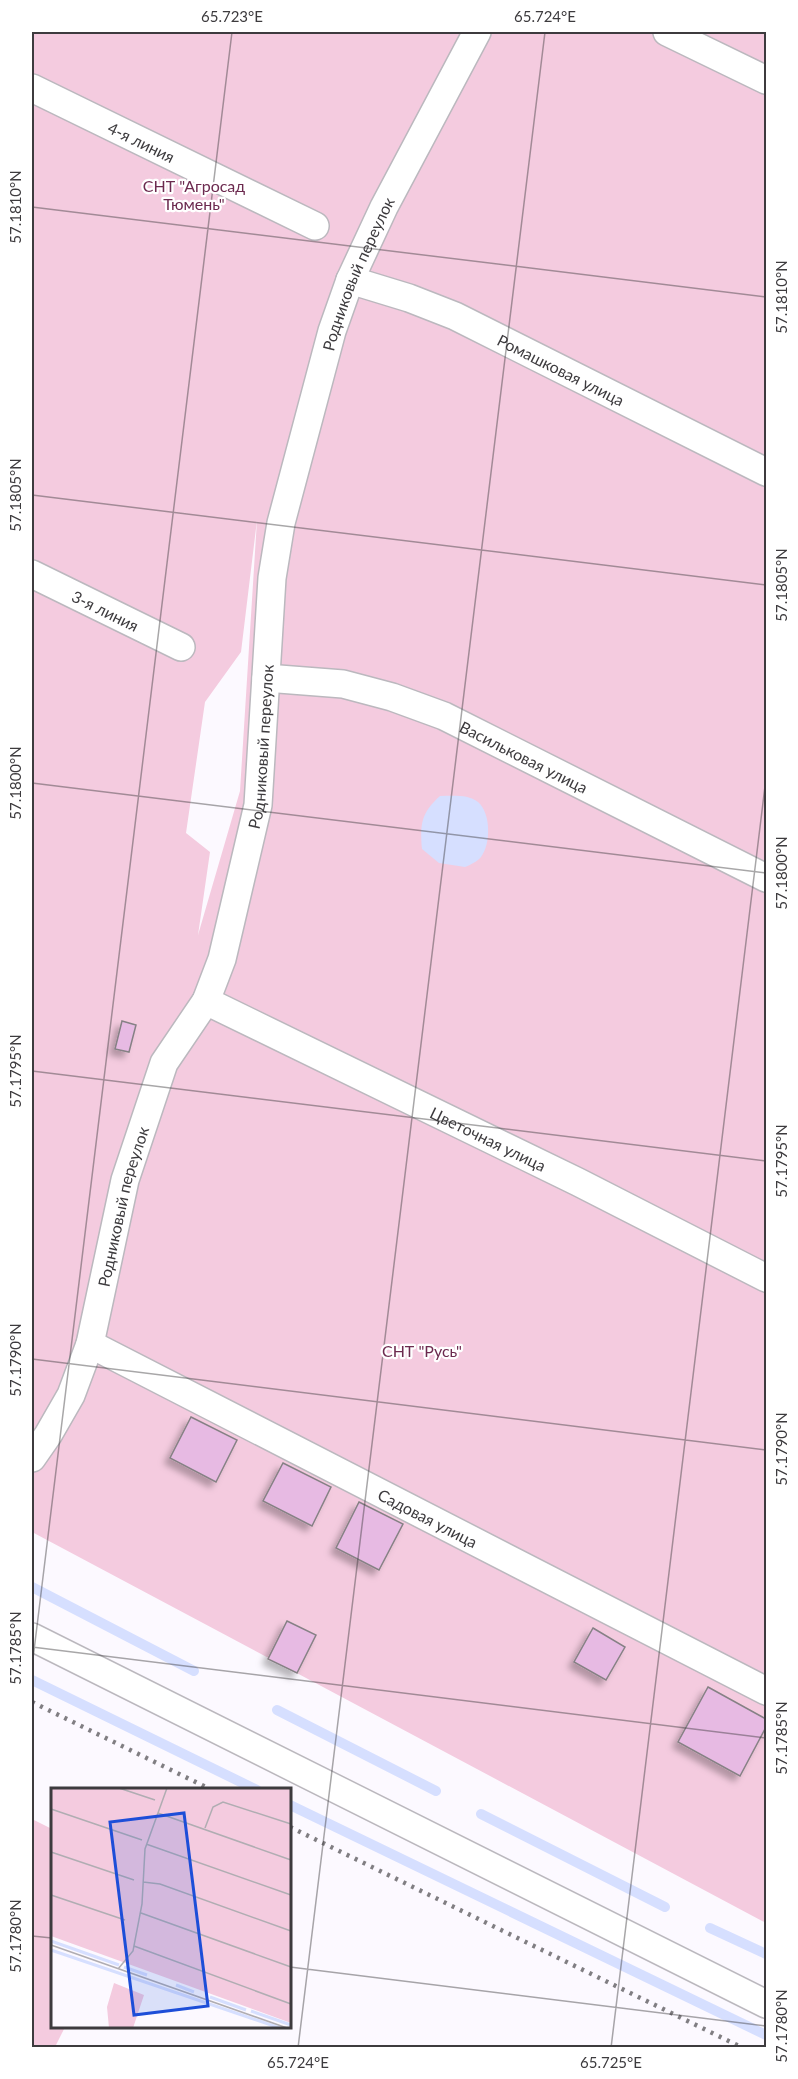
<svg xmlns="http://www.w3.org/2000/svg" width="798" height="2079" font-family="Lato,sans-serif">
<style>
.green{fill:#f4cbdf;fill-rule:evenodd}
.water{fill:#d6dfff}
.lines{fill:none;stroke-linecap:round;stroke-linejoin:round}
.stream{stroke:#d6dfff;stroke-width:10}
.building{fill:#e7bae3;stroke:#868185;stroke-width:1.5;filter:url(#shadow)}
.minor-casing{stroke:#bbb8be;stroke-width:30}
.minor{stroke:#fff;stroke-width:27}
.rail{stroke:#807e82;stroke-width:4.5;stroke-dasharray:3 6;stroke-linecap:butt}
.ticks{fill:none;stroke:#3d3b3e;stroke-width:1.5;stroke-opacity:0.45}
.labels{text-anchor:middle;dominant-baseline:central;stroke-width:4.5;stroke-linejoin:round;paint-order:stroke}
.street-label{font-size:16px;fill:#3d3b3e;stroke:#fff}
.park-label{font-size:16px;fill:#6c2a4f;stroke:#fff}
.inset-river{fill:none;stroke:#d6dfff;stroke-width:3}
.inset-road{fill:none;stroke:#b0adb2;stroke-width:1.5}
.view{fill:#1d4ed8;fill-opacity:0.15;stroke:#1d4ed8;stroke-width:3}
.inset-edge{fill:none;stroke:#3d3b3e;stroke-width:3}
.neatline{fill:none;stroke:#3d3b3e;stroke-width:2}
.ticks-label{font-size:15px;text-anchor:middle;fill:#3d3b3e}
</style>
<defs>
<filter id="shadow"><feDropShadow dx="-5.5" dy="5.5" stdDeviation="3" flood-color="#0004"/></filter>
</defs>
<rect width="100%" height="100%" fill="#fcf9ff"/>
<g class="green">
<path d="M32,32H766V1923L32,1532ZM257,520L240,791L198,935L210,852L186,833L205,702L241,652Z"/>
<polygon points="32,1819 52,1829 52,2026 65,2027 55,2047 32,2047"/>
</g>
<path class="water" d="M440,796C452,796 468,794 478,802C491,813 491,844 481,857C478,861 470,865 465,867L439,863L422,849C420,824 421,813 440,796Z"/>
<g class="lines">
<g class="stream">
<polyline points="32,1587 194,1671"/>
<polyline points="32,1680 257,1790"/>
<polyline points="277,1710 436,1791"/>
<polyline points="290,1805 766,2035"/>
<polyline points="481,1814 665,1907"/>
<polyline points="710,1928 766,1954"/>
</g>
</g>
<g class="building">
<polygon points="122,1021 136,1025 129,1052 115,1049"/>
<polygon points="191,1417 237,1440 216,1482 170,1458"/>
<polygon points="283,1463 331,1487 312,1526 263,1501"/>
<polygon points="359,1502 403,1524 379,1570 336,1548"/>
<polygon points="287,1621 316,1635 297,1673 268,1659"/>
<polygon points="593,1628 625,1647 606,1680 574,1662"/>
<polygon points="708,1687 766,1719 766,1727 740,1776 678,1742"/>
</g>
<g class="lines">
<g class="minor-casing">
<g id="minor">
<polyline points="667,32 766,80"/>
<path id="s1" d="M32,88L315,226"/>
<path id="s2" d="M350,280L409,298L455,316L766,472"/>
<path id="s3" d="M32,574L181,647"/>
<path id="s4" d="M266,678L343,684L392,697L444,716L766,878"/>
<path id="s5" d="M206,1001L578,1182L766,1278"/>
<path id="s6" d="M90,1344L766,1691"/>
<path id="s7" d="M32,1458L48,1435L71,1395L90,1344L125,1180L164,1063L206,1001L222,959L258,805L272,578L281,523L332,331L350,280L384,207L477,32"/>
<polyline points="32,1637 766,2004"/>
</g>
</g>
<use href="#minor" class="minor"/>
<g class="rail">
<polyline points="32,1702 212,1790"/>
<polyline points="290,1827 743,2048"/>
</g>
</g>
<path class="ticks" d="M32,207L766,297M32,495L766,585M32,783L766,873M32,1071L766,1161M32,1359L766,1450M32,1647L766,1738M32,1667L232,32M32,1936L52,1938M290,1967L766,2026M298,2048L545,32M611,2048L766,778"/>
<g class="labels">
<g class="street-label">
<text stroke="none"><textPath href="#s1" startOffset="122">4-я линия</textPath></text>
<text stroke="none"><textPath href="#s7" startOffset="1242">Родниковый переулок</textPath></text>
<text stroke="none"><textPath href="#s2" startOffset="230">Ромашковая улица</textPath></text>
<text stroke="none"><textPath href="#s3" startOffset="82">3-я линия</textPath></text>
<text stroke="none"><textPath href="#s7" startOffset="756">Родниковый переулок</textPath></text>
<text stroke="none"><textPath href="#s4" startOffset="273">Васильковая улица</textPath></text>
<text stroke="none"><textPath href="#s5" startOffset="314">Цветочная улица</textPath></text>
<text stroke="none"><textPath href="#s7" startOffset="270">Родниковый переулок</textPath></text>
<text stroke="none"><textPath href="#s6" startOffset="380">Садовая улица</textPath></text>
</g>
<g class="park-label">
<text x="194" y="185">СНТ "Агросад<tspan x="194" dy="18">Тюмень"</tspan></text>
<text x="422" y="1350">СНТ "Русь"</text>
</g>
</g>
<g transform="translate(51 1788)">
<rect width="240" height="240" fill="#fcf9ff"/>
<path d="M0,0H240V235L0,148ZM63,195L93,207L82,240H58L56,219Z" fill="#f4cbdf"/>
<path class="inset-river" d="M0,153L68,177M0,162L229,240M73,179L96,187M125,197L143,204M159,209L195,222M200,223L240,237"/>
<path class="inset-road" d="M68,0L104,12M0,21L91,52M107,25L240,72M154,40L162,19L172,14L240,36M95,56L240,107M0,64L83,92M92,94L109,96L240,143M0,107L74,132M90,125L240,179M0,157L236,240M83,158L240,216M67,181L82,163L91,116L94,61L116,0"/>
<path class="view" d="M133,25L157,218L83,227L59,34Z"/>
<rect width="240" height="240" class="inset-edge"/>
</g>
<rect width="798" height="2079" fill="none" stroke="#ffffff" stroke-width="66"/>
<rect x="33" y="33" width="732" height="2013" class="neatline"/>
<g class="ticks-label">
<text x="232" y="22">65.723°E</text>
<text x="545" y="22">65.724°E</text>
<text transform="translate(16 207) rotate(-90)" y="5">57.1810°N</text>
<text transform="translate(782 297) rotate(-90)" y="5">57.1810°N</text>
<text transform="translate(16 495) rotate(-90)" y="5">57.1805°N</text>
<text transform="translate(782 585) rotate(-90)" y="5">57.1805°N</text>
<text transform="translate(16 783) rotate(-90)" y="5">57.1800°N</text>
<text transform="translate(782 873) rotate(-90)" y="5">57.1800°N</text>
<text transform="translate(16 1071) rotate(-90)" y="5">57.1795°N</text>
<text transform="translate(782 1161) rotate(-90)" y="5">57.1795°N</text>
<text transform="translate(16 1360) rotate(-90)" y="5">57.1790°N</text>
<text transform="translate(782 1449) rotate(-90)" y="5">57.1790°N</text>
<text transform="translate(16 1648) rotate(-90)" y="5">57.1785°N</text>
<text transform="translate(782 1738) rotate(-90)" y="5">57.1785°N</text>
<text transform="translate(16 1936) rotate(-90)" y="5">57.1780°N</text>
<text transform="translate(782 2026) rotate(-90)" y="5">57.1780°N</text>
<text x="298" y="2068">65.724°E</text>
<text x="611" y="2068">65.725°E</text>
</g>
</svg>
